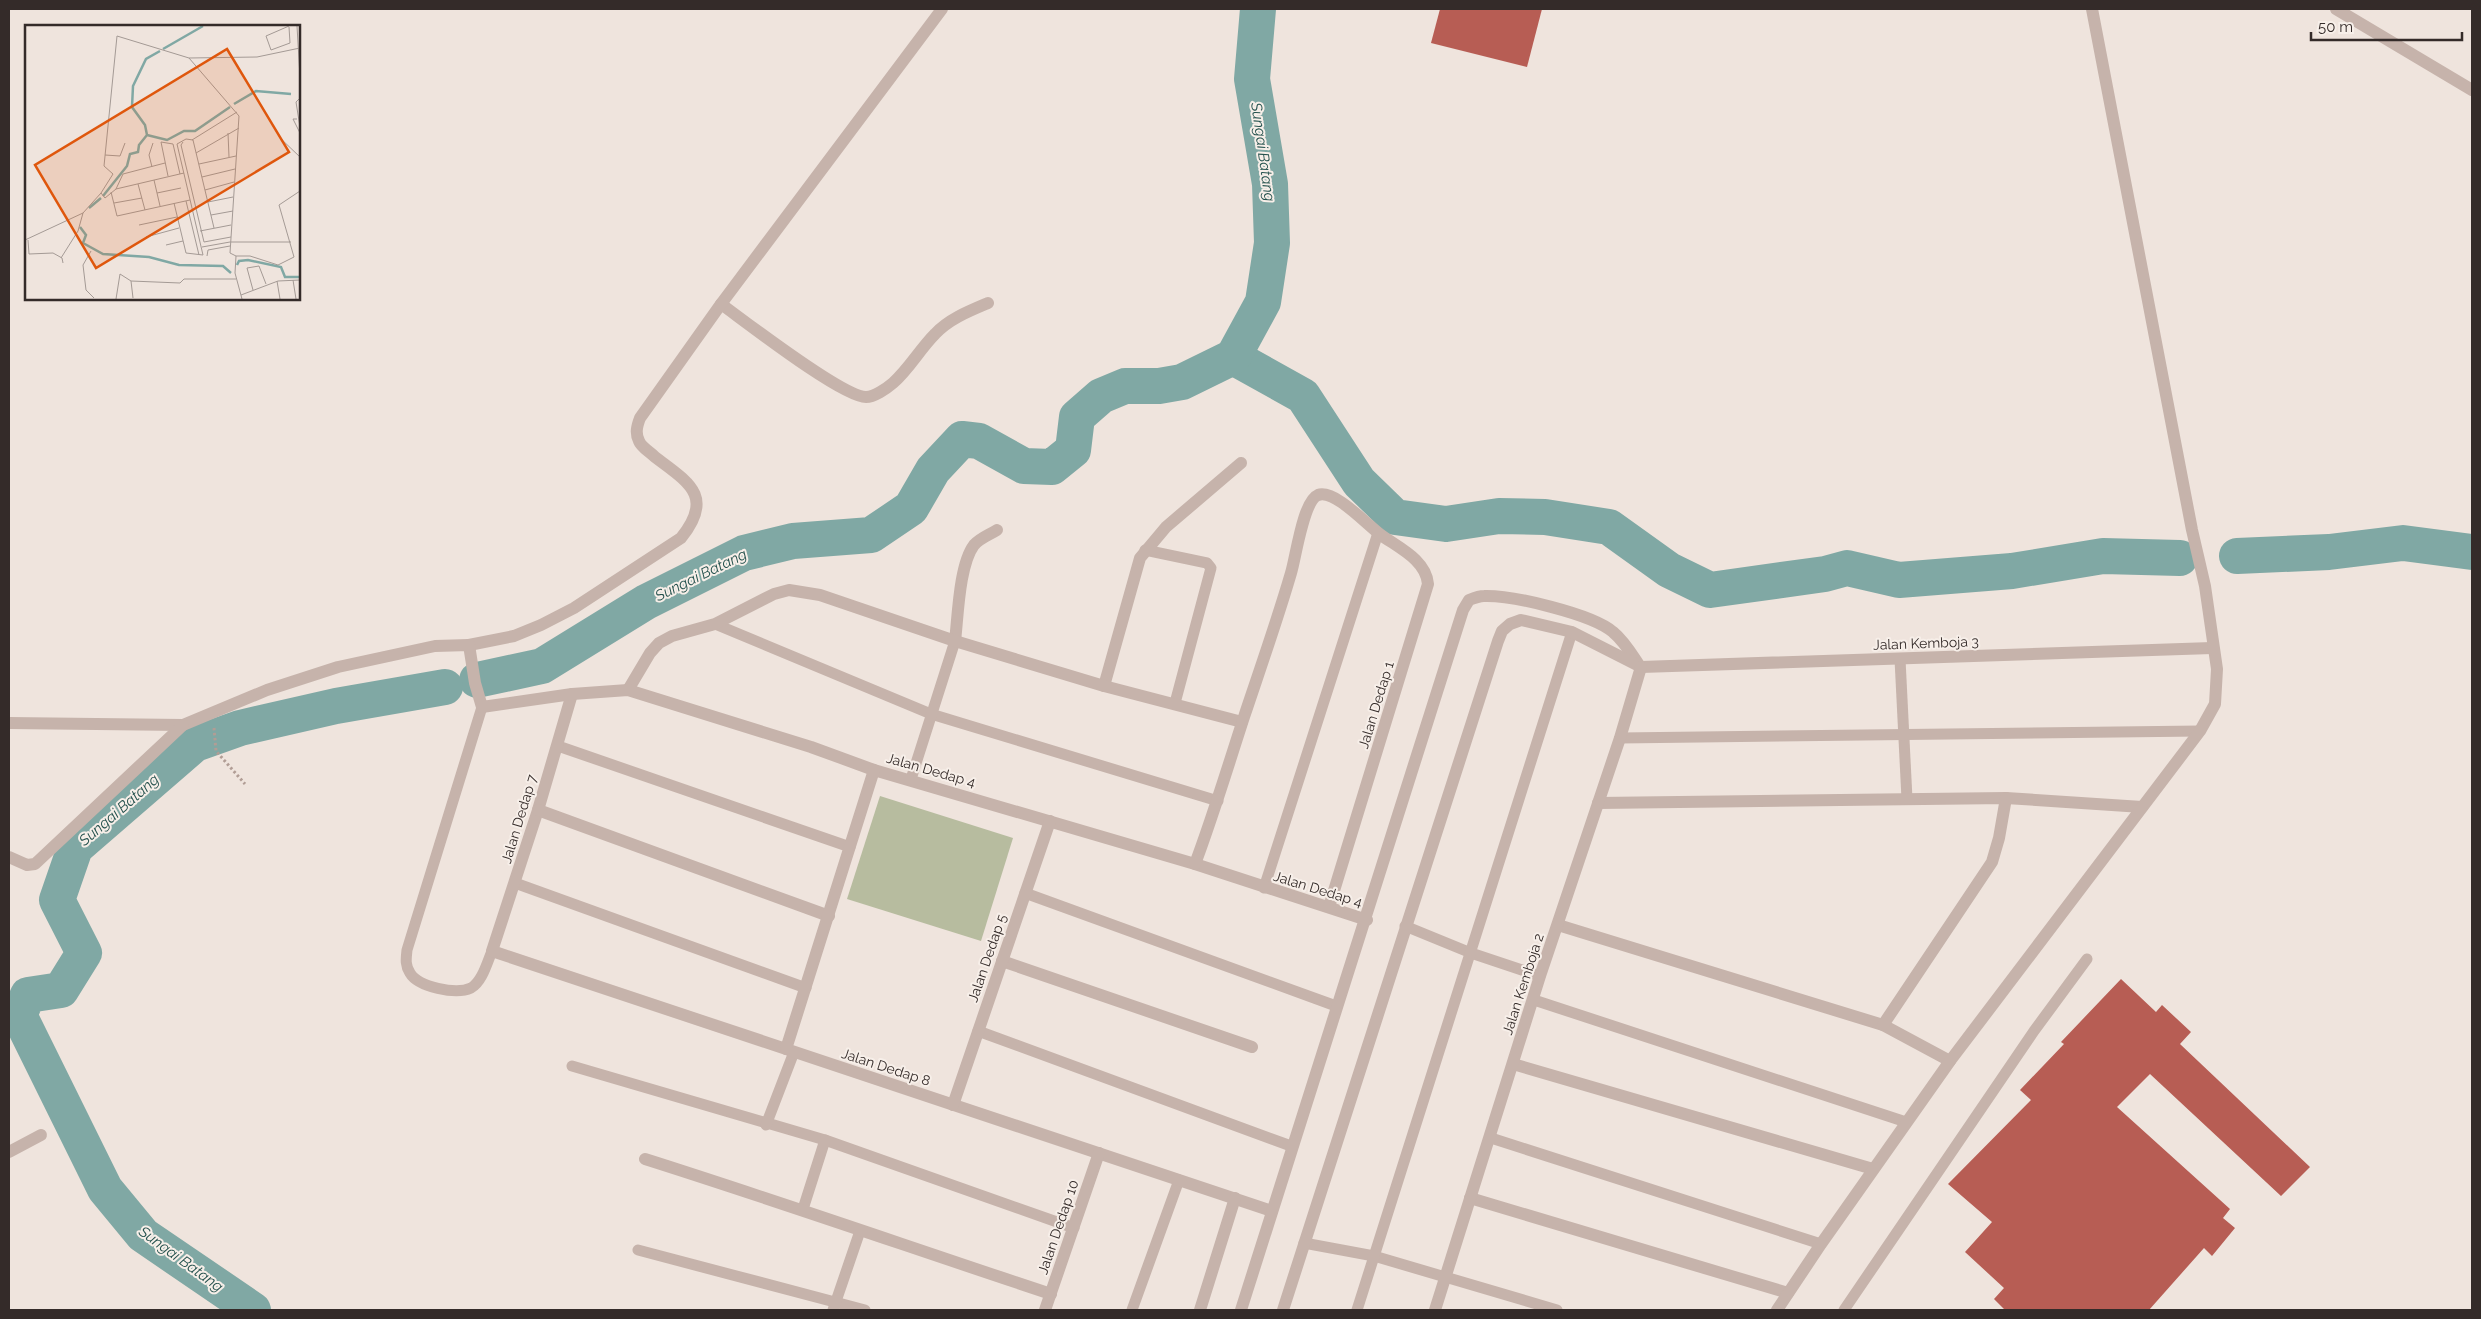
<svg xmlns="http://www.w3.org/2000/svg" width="2481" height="1319" font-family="Raleway,sans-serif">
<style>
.green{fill:#b7bc9f}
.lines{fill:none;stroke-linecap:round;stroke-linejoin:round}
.river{stroke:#80a8a4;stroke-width:36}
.building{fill:#b75d54}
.path{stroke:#b19d95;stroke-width:3;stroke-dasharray:2.5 2.5;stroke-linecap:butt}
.lane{stroke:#c6b3ab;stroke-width:11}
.street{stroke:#c6b3ab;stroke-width:12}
.labels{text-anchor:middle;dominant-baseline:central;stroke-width:4;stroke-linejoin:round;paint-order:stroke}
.street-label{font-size:14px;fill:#342b29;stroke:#f7efe9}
.water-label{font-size:15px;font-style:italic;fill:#24514d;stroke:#f7efe9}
.inset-river{fill:none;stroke:#80a8a4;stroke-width:2.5}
.inset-road{fill:none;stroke:#a49a95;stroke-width:1}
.view{fill:#df570d;fill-opacity:0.15;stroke:#df570d;stroke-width:2.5}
.inset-edge{fill:none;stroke:#342b29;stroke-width:2.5}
</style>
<rect width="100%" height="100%" fill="#efe4dd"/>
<polygon class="green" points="880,796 1013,838 981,941 847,899"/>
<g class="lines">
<g class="river">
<polyline points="1233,357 1303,396 1359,482 1395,517 1446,524 1499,516 1545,517 1609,527 1669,570 1710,590 1825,574 1847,568 1899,580 2012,571 2103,556 2180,558"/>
<polyline points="2237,556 2329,552 2403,543 2472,552"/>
<polyline points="477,680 542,666 646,602 744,553 793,541 871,535 911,508 933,470 962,439 979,441 1024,466 1052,467 1073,450 1077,417 1101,396 1125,386 1159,386 1182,382 1233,357 1263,302 1272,243 1270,184 1252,79 1258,9"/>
<polyline points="253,1310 143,1235 105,1189 19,1015 28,995 61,990 84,953 57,900 75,848 195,744 240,728 336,706 445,687"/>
</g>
</g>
<g class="building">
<polygon points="1440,9 1542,9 1527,67 1431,43"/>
<polygon points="2121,979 2156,1012 2162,1005 2191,1032 2180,1044 2310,1167 2281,1196 2150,1074 2117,1107 2230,1209 2223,1218 2235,1228 2212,1256 2204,1248 2149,1310 2005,1310 1994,1299 2004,1288 1965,1252 1992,1222 1948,1184 2031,1100 2020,1090 2064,1044 2061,1042"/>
</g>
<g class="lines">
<polyline class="path" points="214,728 216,751 245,784"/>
<g class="lane">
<polyline points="1145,550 1207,563 1211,568 1175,703"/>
<polyline points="715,624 931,714 1218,801"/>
<polyline points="1900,659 1907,799"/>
<path d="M482,707L407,950C406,959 405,965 410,973C418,987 456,995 471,988C482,982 487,963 492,951"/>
<polyline points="1620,738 2200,731"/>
<polyline points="558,746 850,847"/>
<polyline points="911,779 955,641"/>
<polyline points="515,883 806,988"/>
<polyline points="1264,888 1378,533"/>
<polyline points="1025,893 1336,1006"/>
<polyline points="1405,926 1471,953 1540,976"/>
<polyline points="1534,1000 1906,1122"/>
<polyline points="978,1031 1291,1146"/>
<polyline points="572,1066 825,1140 1074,1228"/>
<polyline points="766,1125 794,1052"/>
<polyline points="1491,1138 1821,1244"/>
<polyline points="803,1209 825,1140"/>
<polyline points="1304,1243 1374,1256 1557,1310"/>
<polyline points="638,1250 865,1310"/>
<polyline points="833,1310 860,1231"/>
<polyline points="1132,1310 1179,1180"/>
<polyline points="1357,1310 1572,632"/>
<polyline points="1844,1310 2034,1031 2087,959"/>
</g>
<g class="street">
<polyline points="2336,9 2472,90"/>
<path d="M721,304C746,322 842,397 866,397C874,397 886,389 893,383C909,369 920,349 935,334C949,319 969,311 988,303"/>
<path d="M955,641C958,617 959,565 974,545C980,538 989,535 997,530"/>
<path d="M469,645L514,636L541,625L574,608L681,538C715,496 688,482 655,457C650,452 641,447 639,441C635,433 637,426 640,418L721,304L942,9"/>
<polyline points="1104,686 1140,558 1166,527 1241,463"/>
<polyline points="628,690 650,653 659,643 672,636 715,624 774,594 789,590 820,595 955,641 1104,686 1242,722"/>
<polyline points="572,694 538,810 492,951 1272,1211"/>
<polyline points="9,723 183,725 267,690 338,667 435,646 469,645 475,683 482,707 572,694 628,690 811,747 874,770 1195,864 1367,920"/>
<polyline points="1598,803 2006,798 2142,807"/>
<polyline points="538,810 829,916"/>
<polyline points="9,857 27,865 35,864 183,725"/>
<path d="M1195,864C1213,816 1228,766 1244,717C1260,669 1277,621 1291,573C1296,557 1303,501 1318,495C1335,489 1368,526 1381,535C1399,548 1426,560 1428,584L1329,907"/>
<polyline points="1558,925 1883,1025 1950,1061"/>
<polyline points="1002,961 1252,1047"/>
<polyline points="1883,1025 1992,862 1999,838 2006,798"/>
<polyline points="786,1049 874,770"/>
<polyline points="1513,1064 1873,1169"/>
<polyline points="953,1105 1050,821"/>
<polyline points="9,1152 41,1135"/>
<path d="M645,1159C781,1202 915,1249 1051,1294"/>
<polyline points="1470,1198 1788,1293"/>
<polyline points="1045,1310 1099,1153"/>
<polyline points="1200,1310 1235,1198"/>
<path d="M1241,1310L1463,610L1469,600C1474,598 1479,596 1484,596C1512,595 1592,614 1613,632C1624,641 1631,653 1639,665"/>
<polyline points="1283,1310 1498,641 1502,631 1510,624 1521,620 1572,632 1641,667 2212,648"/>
<polyline points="1435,1310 1540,976 1620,738 1641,667"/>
<polyline points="1777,1310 1821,1244 1950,1061 2200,731 2215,704 2217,669 2205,586 2192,530 2092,9"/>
</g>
</g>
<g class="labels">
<g class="street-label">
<text transform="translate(1926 643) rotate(-2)">Jalan Kemboja 3</text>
<text transform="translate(1376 705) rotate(-73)">Jalan Dedap 1</text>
<text transform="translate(931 770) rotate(16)">Jalan Dedap 4</text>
<text transform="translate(519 819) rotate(-73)">Jalan Dedap 7</text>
<text transform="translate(1318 889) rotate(17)">Jalan Dedap 4</text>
<text transform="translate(987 958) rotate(-71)">Jalan Dedap 5</text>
<text transform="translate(1523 984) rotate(-72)">Jalan Kemboja 2</text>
<text transform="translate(886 1067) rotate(18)">Jalan Dedap 8</text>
<text transform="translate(1058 1227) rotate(-71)">Jalan Dedap 10</text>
</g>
<g class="water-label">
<text transform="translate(1263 152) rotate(82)">Sungai Batang</text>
<text transform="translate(701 575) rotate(-26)">Sungai Batang</text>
<text transform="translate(119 810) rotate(-41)">Sungai Batang</text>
<text transform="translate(181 1259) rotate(36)">Sungai Batang</text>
</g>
</g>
<g transform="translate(25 25)">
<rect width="275" height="275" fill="#efe4dd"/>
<path class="inset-river" d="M138,24L178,1M209,79L231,66L266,69M122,110L142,115L159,106H170L205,82M78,171L102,141L105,129L113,127L114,120L122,110L120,100L107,82L108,61L121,34L135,26M64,183L76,173M55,202L61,210L58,218L78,229L124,232L154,240L198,241L206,248M212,240L214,236L223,235L256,242L260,252H275"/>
<path class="inset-road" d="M272,1L275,52M264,2L265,18L246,25L241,11L264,1M275,73L271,77L275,102M272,94H268L275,108M203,108L204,132M254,112L275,132M167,115L212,87M168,115L189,203M158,117L156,120L179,217L206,212M171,128L214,103M80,130L95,131L100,118M174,139L211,131M127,142L124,130L128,118M143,151L136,117L148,119L155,149M177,152L210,144M129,155L135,181M113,159L120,185M91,164L98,149L140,138M180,165L209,157M86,167L92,191L165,175M76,168L88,149L79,141L92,11L164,33M132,168L156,163M161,176L174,230M183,177L208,172M89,178L117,173M149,178L161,228L178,230L152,119L161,114L168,115M186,190L208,186M114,200L152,192M175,206L206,200M121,212L154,203M0,215L58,188L76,168L80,173L91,164L159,148M3,215L4,229L28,228L37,233L38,238M141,220L158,216M177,222L205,217H266M66,226L58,240L61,265L69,273M182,231L183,225L205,221M211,231L205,228L214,91L164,33L232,32L275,23M36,233L53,206L58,188M268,255L271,274M252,256L255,274M228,265L222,243L234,241L241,259M216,270L253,256L275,255M108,273L106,256L155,258L159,254H211M91,274L95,249L106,256M217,274L210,248L211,231H225L253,240L269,232L254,180L275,166"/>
<path class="view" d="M202,24L264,127L71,243L10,140Z"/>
<rect width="275" height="275" class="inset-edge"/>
</g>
<rect width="2481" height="1319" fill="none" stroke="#342b29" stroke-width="20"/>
<path d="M2311 32v8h151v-8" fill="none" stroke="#342b29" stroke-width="2.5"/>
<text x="2318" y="32" font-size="15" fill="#342b29" stroke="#f7efe9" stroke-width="4" paint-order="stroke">50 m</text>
</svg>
